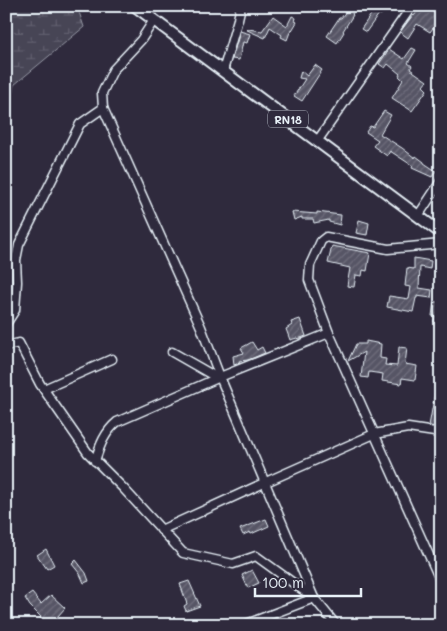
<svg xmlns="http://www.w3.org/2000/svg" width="447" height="631" font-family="Mali,sans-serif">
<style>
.wetland{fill:url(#wetland-marsh);stroke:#979aa6}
.building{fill:url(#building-hatch);stroke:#e8f1f8}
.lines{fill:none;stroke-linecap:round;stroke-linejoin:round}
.minor-casing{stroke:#e8f1f8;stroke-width:11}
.major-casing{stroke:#e8f1f8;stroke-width:14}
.minor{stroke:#2f2a3d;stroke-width:8}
.major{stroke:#2f2a3d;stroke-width:10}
.labels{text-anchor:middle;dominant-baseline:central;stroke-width:4;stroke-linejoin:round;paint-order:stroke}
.shield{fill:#2f2a3d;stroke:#b0b5c0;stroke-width:1}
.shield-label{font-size:11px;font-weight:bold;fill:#e8f1f8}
</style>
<defs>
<pattern id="wetland-marsh" width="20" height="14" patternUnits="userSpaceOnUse" patternTransform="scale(1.25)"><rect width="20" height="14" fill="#464455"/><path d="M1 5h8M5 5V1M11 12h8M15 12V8" fill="none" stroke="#615f6e"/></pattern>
<pattern id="building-hatch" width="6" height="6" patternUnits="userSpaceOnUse" patternTransform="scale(1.25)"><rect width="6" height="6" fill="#575565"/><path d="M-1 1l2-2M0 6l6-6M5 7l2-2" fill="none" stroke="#6f6e7c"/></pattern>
</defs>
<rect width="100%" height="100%" fill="#2f2a3d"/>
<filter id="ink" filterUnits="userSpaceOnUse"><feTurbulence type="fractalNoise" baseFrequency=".02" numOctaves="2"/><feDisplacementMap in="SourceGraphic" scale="10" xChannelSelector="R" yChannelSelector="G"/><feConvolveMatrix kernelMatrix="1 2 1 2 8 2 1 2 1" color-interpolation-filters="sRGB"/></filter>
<g filter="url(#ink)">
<polygon class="wetland" points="6,6 77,6 84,27 14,85 6,132"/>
<g class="building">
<polygon points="350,6 357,6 352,14 353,15 343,31 344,32 337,43 327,36 339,18 341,18"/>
<polygon points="377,6 381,6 385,9 381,15 379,14 366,32 361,29"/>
<polygon points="421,6 424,6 433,13 435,10 441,14 441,33 433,28 430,32 417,24 408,38 400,32 413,15 414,16"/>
<polygon points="273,16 287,26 292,16 296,18 295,21 297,22 291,32 290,32 287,40 281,37 282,35 270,27 265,38 247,30 248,29 262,31"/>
<polygon points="240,31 250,34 247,43 243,42 239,60 232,59"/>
<polygon points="412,48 416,50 408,63 412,66 410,69 427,81 423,86 427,90 412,111 392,98 403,80 399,76 400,74 388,64 385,68 379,64 389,49 404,59"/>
<polygon points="315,65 322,70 302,101 294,96 305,79 299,78 301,71 307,76"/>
<polygon points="384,111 391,115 380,134 402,148 415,158 416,156 424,162 424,163 436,171 432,177 412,168 413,166 390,151 387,156 373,146 378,140 366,132 370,126 373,127"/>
<polygon points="292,212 317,214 317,212 341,215 340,225 329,222 329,220 314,223 313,219 302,219 302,217 294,220"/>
<polygon points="359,220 369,223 367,235 356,233"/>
<polygon points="332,246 370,253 367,271 363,270 362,276 356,275 354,287 347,286 350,268 328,263"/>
<polygon points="414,258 431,261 430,269 420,267 419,288 432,290 431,298 417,296 417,298 416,298 413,312 387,307 389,296 409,299 411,287 405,286 407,268 414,269"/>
<polygon points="438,301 441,301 441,323 434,322 435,316 432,316 434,302 438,302"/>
<polygon points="300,319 306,336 298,339 297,338 290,340 286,329 292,325 291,322"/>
<polygon points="366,341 381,344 380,358 386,359 385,365 397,366 399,347 407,348 405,364 417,366 415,380 402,378 401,384 382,381 383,374 369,372 368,378 361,377 364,352 348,361 356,344 366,344"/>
<polygon points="252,342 257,350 262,347 265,353 248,360 239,361 240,363 234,365 233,356 244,353 241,348"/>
<polygon points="435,393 441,394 441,423 439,423 438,427 429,426"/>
<polygon points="266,519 269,526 251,534 250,532 243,535 240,529"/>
<polygon points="46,549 54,565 47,569 37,555"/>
<polygon points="76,560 86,573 89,581 84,583 80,574 72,564"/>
<polygon points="252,570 259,583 248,588 242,575"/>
<polygon points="189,581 200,606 186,611 184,606 187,604 180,584"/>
<polygon points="32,593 41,604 51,595 65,608 50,625 47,625 40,618 41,617 30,606 25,598"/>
</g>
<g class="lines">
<g class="minor-casing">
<g id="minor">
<polyline points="223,71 238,19 241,6"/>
<polyline points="103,108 201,327 220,377 314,598 244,625"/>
<polyline points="318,140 412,6"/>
<polyline points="418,216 441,181"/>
<polyline points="441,244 388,249 326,237 321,241 310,265 309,280 329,333 441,582"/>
<polyline points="6,324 15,310 17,282 16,260 19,245 80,124 103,108 102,93 113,70 141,40 154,20"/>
<polyline points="6,346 19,343 40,384 88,453 123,488 183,553 233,564 256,556 314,598 336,625"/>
<polyline points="172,352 214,376 220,377"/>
<polyline points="44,389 112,359"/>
<path d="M95,461C100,445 105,432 117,422L220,377L329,333"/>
<polyline points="161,530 266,482 374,434 408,428 441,433"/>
</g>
</g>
<g class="major-casing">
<polyline id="major" points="135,6 441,233"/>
</g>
<use href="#minor" class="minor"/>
<use href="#major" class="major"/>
</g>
</g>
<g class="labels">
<rect class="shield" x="268" y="110.5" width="40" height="17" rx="4"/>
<g class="shield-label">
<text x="288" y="119">RN18</text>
</g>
</g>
<rect width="447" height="631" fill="none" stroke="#2f2a3d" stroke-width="25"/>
<rect x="12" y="12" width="422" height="606" fill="none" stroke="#e8f1f8" stroke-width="2" filter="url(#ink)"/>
<path d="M255 588v8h106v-8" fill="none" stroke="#e8f1f8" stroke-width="2.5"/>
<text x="262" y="588" font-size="15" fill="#e8f1f8" stroke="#2f2a3d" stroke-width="4" paint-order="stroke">100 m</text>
</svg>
